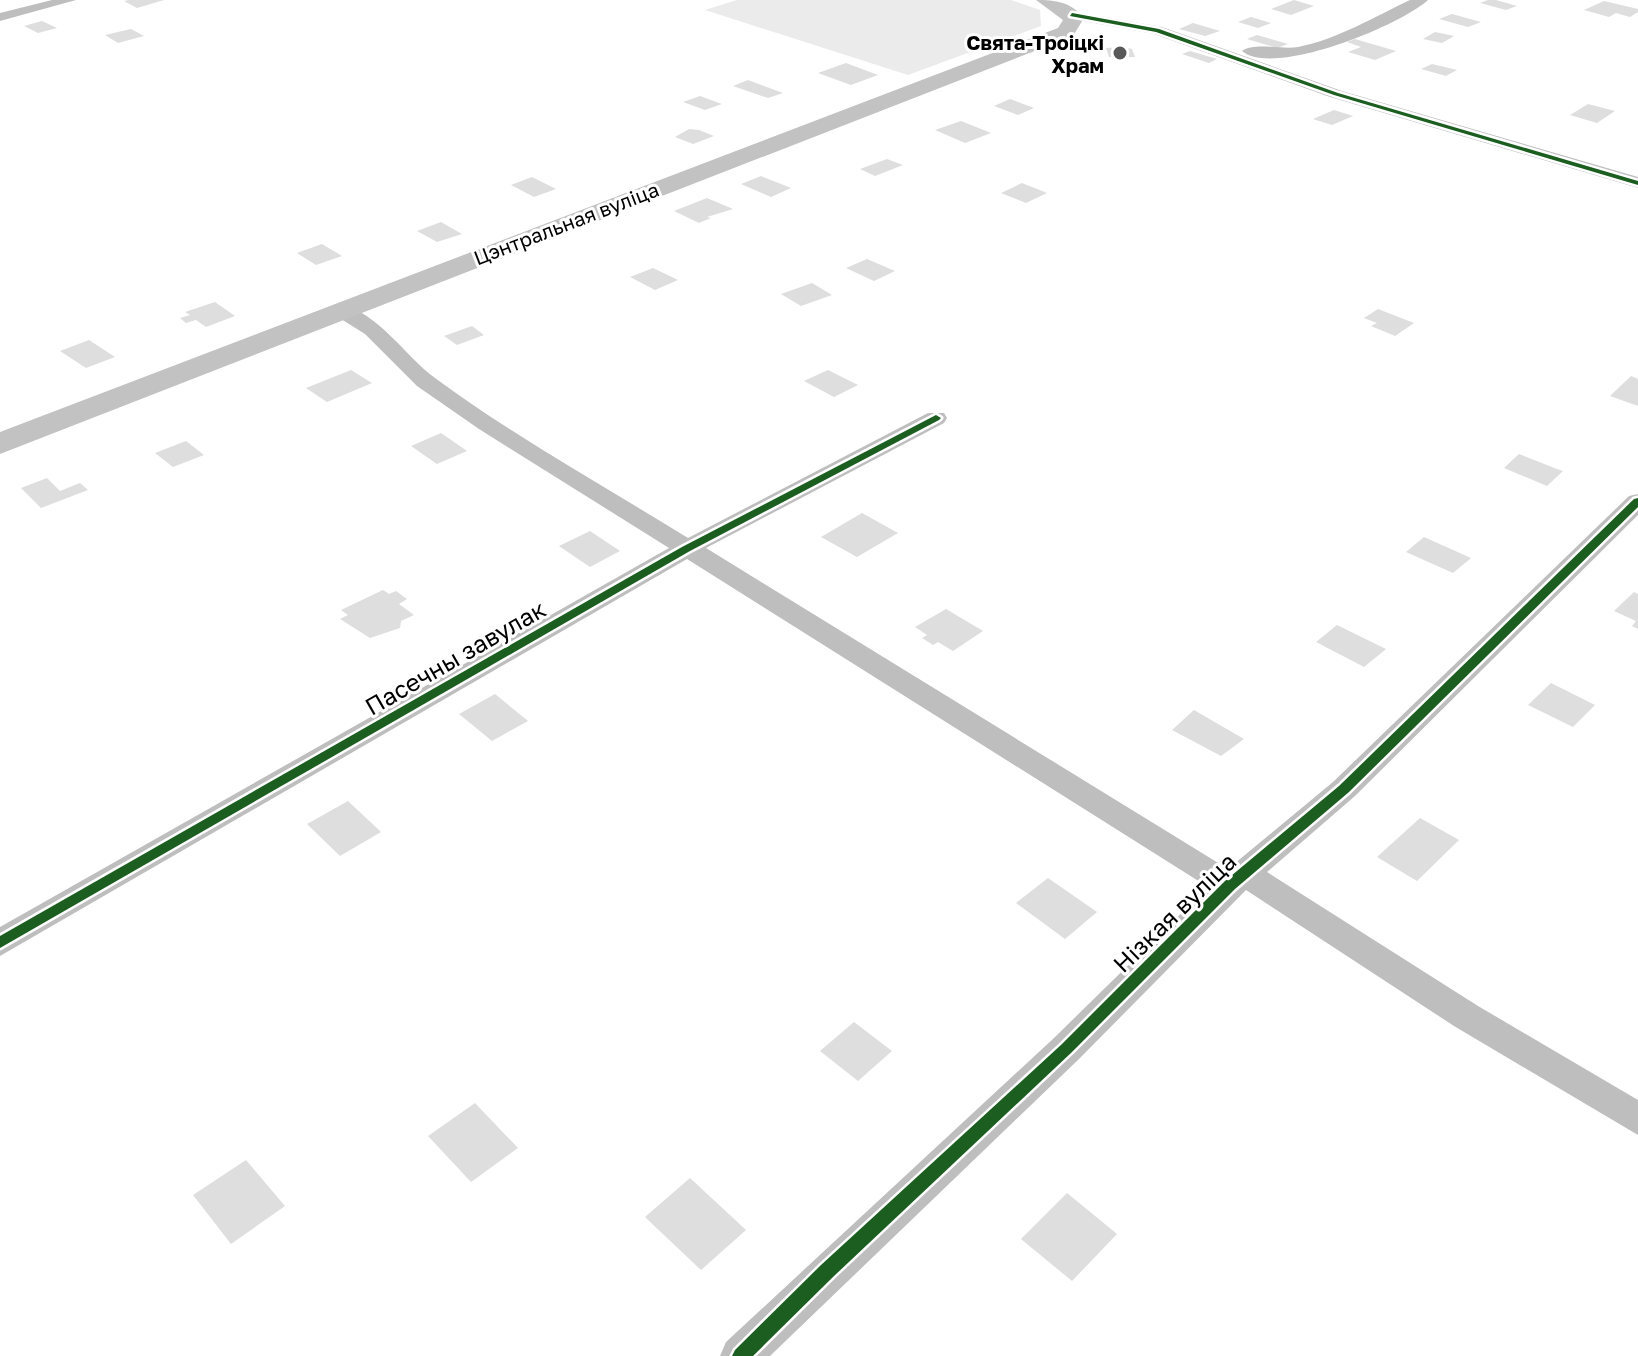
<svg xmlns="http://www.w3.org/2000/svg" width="1638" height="1356" font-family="'Golos Text',sans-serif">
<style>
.green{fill:#ebebeb}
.building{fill:#dedede}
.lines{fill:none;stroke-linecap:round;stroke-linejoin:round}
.street{fill:#bebebe;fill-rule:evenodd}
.secondary{fill:#c2c2c2;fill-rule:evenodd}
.cycleway-casing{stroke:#fff;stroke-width:5}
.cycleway{fill:#1b5e20;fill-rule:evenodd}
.poi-dot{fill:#595959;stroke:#fff;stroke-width:3}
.labels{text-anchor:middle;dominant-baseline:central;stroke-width:6;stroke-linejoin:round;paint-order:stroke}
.far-poi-label{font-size:20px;font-weight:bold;fill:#000;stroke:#fff;text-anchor:end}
.far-street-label{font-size:20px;fill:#000;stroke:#fff}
.street-label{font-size:24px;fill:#000;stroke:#fff}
</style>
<rect width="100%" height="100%" fill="#fff"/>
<polygon class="green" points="737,0 1011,0 1040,10 1041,26 908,75 705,10"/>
<g class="building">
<polygon points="164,0 137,8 124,1 129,0"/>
<polygon points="1294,0 1314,6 1291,15 1271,9"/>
<polygon points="1488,0 1496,0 1517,6 1506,10 1480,3"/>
<polygon points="1604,1 1638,9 1638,12 1630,17 1616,13 1609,17 1584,10"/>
<polygon points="1452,14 1481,22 1468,27 1439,19"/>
<polygon points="1251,17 1271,23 1258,28 1238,22"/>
<polygon points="42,21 57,28 38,33 24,26"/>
<polygon points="1193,23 1220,31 1205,36 1179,29"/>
<polygon points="131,29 144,36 118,43 105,35"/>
<polygon points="1435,32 1454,36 1442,43 1423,39"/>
<polygon points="1257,35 1288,44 1277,48 1247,39"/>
<polygon points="1355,39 1396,51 1375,60 1348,52 1361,47 1347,42"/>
<polygon points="1123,47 1132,49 1135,57 1109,57 1106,48"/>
<polygon points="1190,51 1217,59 1209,63 1182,54"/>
<polygon points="846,63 878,75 851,85 818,73"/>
<polygon points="1432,64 1457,70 1446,76 1421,69"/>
<polygon points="748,80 783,93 768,98 733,86"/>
<polygon points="700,96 722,104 705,110 683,102"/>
<polygon points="1010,99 1034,108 1018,115 994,106"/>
<polygon points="1588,104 1615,111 1597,123 1570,115"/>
<polygon points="1334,110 1353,116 1332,125 1313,119"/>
<polygon points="961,121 991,133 965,143 935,130"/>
<polygon points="689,129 699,130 714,136 693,144 675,137"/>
<polygon points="887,159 903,165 875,176 860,169"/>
<polygon points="761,176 791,188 771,197 741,184"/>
<polygon points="532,177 556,189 534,197 511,185"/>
<polygon points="1022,183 1047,193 1026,203 1001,193"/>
<polygon points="707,198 733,209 707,217 711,218 699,223 674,211"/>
<polygon points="441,222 462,234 437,242 417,231"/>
<polygon points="322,244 342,256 316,265 297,253"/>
<polygon points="867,259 895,271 874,281 846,268"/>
<polygon points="653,268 678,280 655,290 630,277"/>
<polygon points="812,283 832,295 801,306 781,294"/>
<polygon points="215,302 235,316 206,327 196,320 186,323 180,318 190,315 185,312"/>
<polygon points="1378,309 1414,323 1395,336 1371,326 1377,323 1364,318"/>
<polygon points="472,326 484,335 457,345 444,336"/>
<polygon points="89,340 115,357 86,368 60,351"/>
<polygon points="351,370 372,383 327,402 306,388"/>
<polygon points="828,370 858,385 834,397 804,381"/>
<polygon points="1631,376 1638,379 1638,406 1610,396"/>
<polygon points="441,433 467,451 437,464 411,446"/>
<polygon points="186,441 204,455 173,467 155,453"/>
<polygon points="1519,454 1557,469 1563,471 1547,486 1504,468"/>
<polygon points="47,478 60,491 80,483 88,490 41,508 21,488"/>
<polygon points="862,513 898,533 857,557 821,537"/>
<polygon points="590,531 620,551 590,567 559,546"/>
<polygon points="1424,537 1471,558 1453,573 1406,552"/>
<polygon points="383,590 389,594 396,591 407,599 399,604 414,615 401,621 400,628 370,638 340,619 348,615 341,610"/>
<polygon points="1634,592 1638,594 1638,629 1632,626 1636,621 1614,611"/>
<polygon points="946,609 983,631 953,651 938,642 933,645 922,638 927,635 915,627"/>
<polygon points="1337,625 1386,649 1364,667 1316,642"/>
<polygon points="1551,683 1595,705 1573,727 1528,705"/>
<polygon points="495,694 528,721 492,741 459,714"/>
<polygon points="1194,710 1244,739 1221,756 1172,730"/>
<polygon points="348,801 381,832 340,856 307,824"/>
<polygon points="1420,818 1459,840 1417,881 1377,857"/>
<polygon points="1048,878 1097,912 1065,939 1016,903"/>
<polygon points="854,1022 892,1051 858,1081 820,1051"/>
<polygon points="475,1103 518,1148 471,1182 428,1136"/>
<polygon points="246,1160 285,1206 231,1244 193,1195"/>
<polygon points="690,1178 746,1230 701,1270 645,1217"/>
<polygon points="1067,1193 1117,1234 1072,1281 1021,1239"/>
</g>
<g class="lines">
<g class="street">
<polygon points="52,0 76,0 0,21 0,13"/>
<path d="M1410,0H1428C1401,25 1274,78 1242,51C1254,42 1282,50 1298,47C1338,39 1374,17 1410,0Z"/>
<polygon points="1072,11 1162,27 1342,91 1638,177 1638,188 1330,97 1154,34 1067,18 1065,15"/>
<path d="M340,304C380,314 404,355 435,378C515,437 604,486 688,538L928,413H944L947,418L944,423L706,548L1228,869L1333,782L1629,496L1638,494V515L1355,796L1267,872L1478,1006L1638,1100V1135L1454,1026L1246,890L1080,1058L770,1356H720L726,1342L1054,1038L1208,887L687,559L0,956V927L669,548L479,429L417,386L365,334L333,314L330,310Z"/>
</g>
<path class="secondary" d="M1036,0C1056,0 1071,2 1084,18L1073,36L0,454V432L1058,28L1063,20Z"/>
<g class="cycleway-casing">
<g id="cycleway">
<polygon points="1072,13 1159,29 1338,93 1638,181 1638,185 1334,95 1156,32 1070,16"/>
<polygon points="936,415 941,418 939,420 690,551 0,948 0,936 682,547"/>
<polygon points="1638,498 1638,507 1349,792 1235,889 1072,1052 833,1277 753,1356 732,1356 735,1350 821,1265 1062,1044 1225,881 1339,786 1634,499"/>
</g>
</g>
<use href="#cycleway" class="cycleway"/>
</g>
<circle class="poi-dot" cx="1120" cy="53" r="8"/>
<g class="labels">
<g class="far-poi-label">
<text x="1104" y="42">Свята-Троіцкі<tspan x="1104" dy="23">Храм</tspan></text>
</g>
<g class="far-street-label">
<text transform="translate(566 223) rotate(-21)">Цэнтральная вуліца</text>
</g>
<g class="street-label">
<text transform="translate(455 657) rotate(-30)">Пасечны завулак</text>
<text transform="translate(1174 912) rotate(-44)">Нізкая вуліца</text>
</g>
</g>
</svg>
